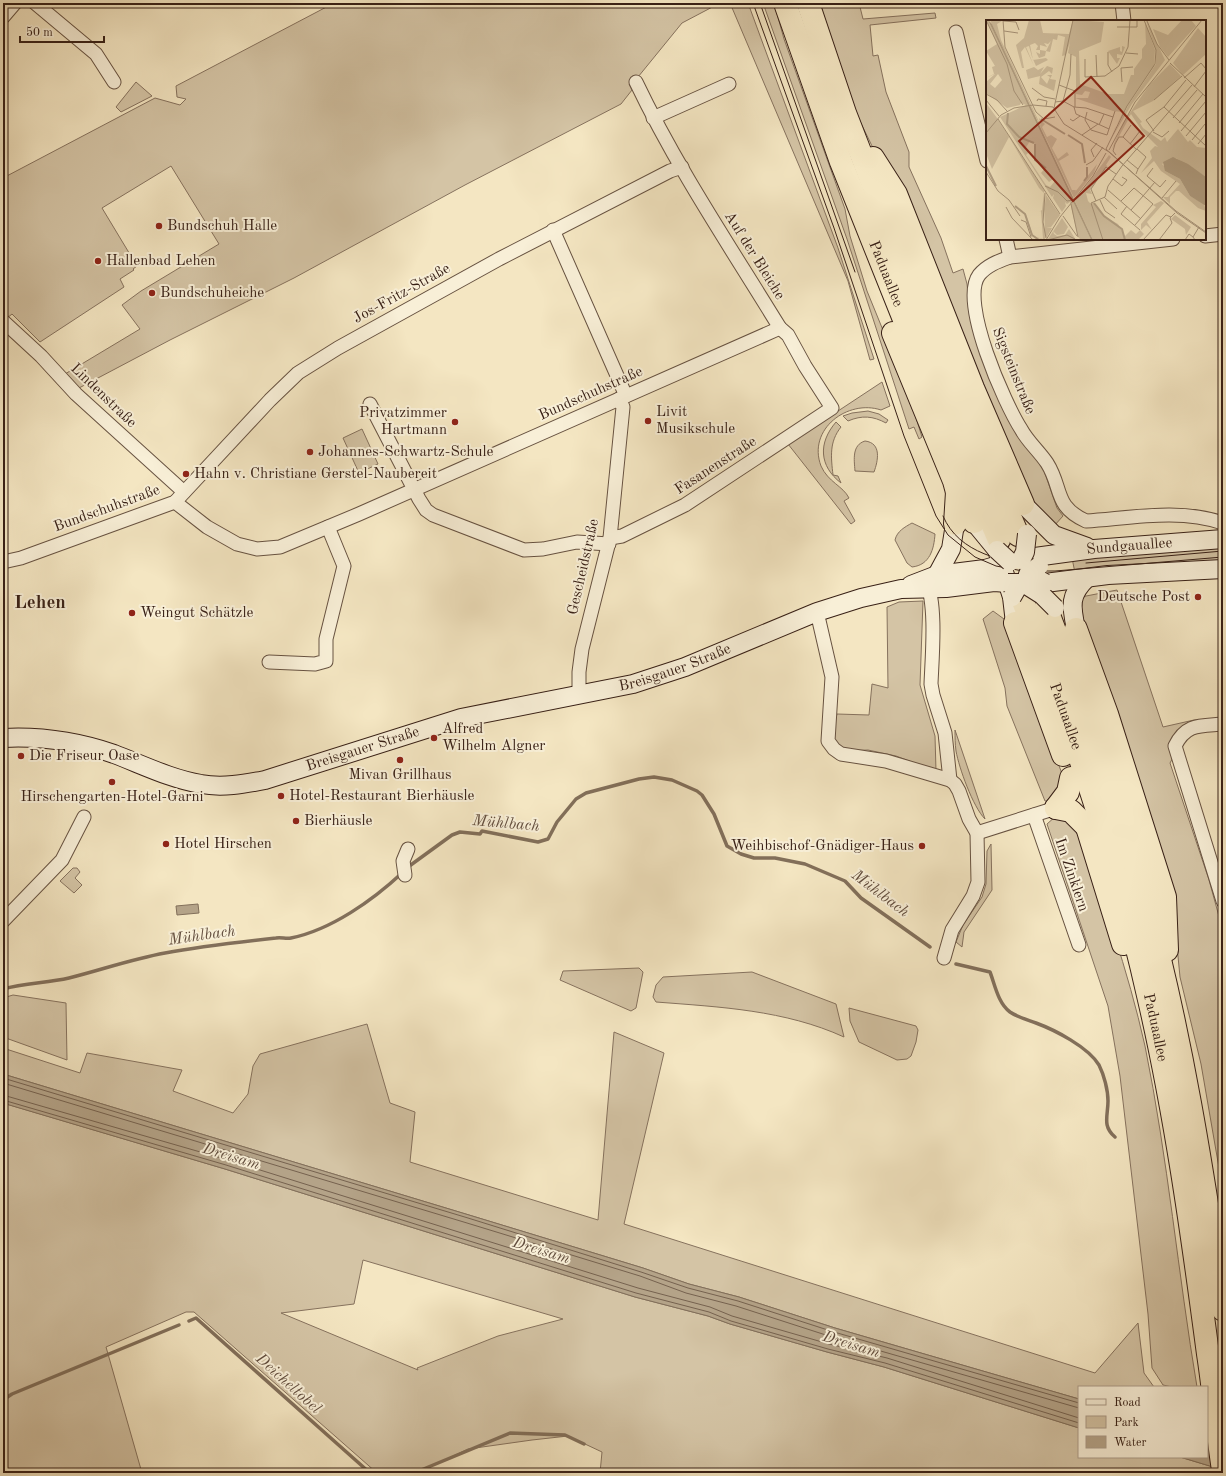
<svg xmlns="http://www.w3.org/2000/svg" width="1226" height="1476" font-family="'Old Standard TT',serif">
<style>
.green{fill:#d4c4a5;stroke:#86725e;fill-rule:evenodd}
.water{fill:#b4a388;stroke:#826f5a}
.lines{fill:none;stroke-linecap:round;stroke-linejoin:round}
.shore{stroke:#76624f;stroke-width:1}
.stream{stroke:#826f5a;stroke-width:3.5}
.street-casing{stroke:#675241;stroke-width:15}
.secondary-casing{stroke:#382016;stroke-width:20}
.highway-casing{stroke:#382016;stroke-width:24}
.street{stroke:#f8efd7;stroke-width:13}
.secondary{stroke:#f8efd7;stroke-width:18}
.highway{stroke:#f4e6c2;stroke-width:22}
.tram{stroke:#382016;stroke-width:1}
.secondary-bridge-casing{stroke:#382016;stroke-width:20;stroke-linecap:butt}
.secondary-bridge{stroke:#f8efd7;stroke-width:18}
.poi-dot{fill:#8f2418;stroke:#f8efd7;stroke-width:1.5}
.labels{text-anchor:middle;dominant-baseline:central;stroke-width:4;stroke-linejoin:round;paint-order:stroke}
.poi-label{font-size:15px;fill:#382016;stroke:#f8efd7;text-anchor:start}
.street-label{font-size:15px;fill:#382016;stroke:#f8efd7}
.water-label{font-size:16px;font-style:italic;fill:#634e3e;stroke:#f8efd7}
.district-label{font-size:19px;font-weight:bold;fill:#382016;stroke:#f8efd7}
.inset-river{fill:none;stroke:#b4a388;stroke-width:2}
.inset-road{fill:none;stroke:#a9977d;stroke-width:1}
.view{fill:#8f2418;fill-opacity:0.15;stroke:#8f2418;stroke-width:2}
.inset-edge{fill:none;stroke:#382016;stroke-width:2}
</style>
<rect width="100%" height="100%" fill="#f4e6c2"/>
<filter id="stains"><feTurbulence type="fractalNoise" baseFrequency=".005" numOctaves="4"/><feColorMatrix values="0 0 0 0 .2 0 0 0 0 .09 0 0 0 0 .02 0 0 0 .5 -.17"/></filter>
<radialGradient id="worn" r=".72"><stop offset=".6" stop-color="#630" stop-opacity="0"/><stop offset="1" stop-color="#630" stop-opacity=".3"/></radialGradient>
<g class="green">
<polygon points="334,3 720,3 682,23 638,77 629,84 632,90 621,104 465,185 294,278 170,340 79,388 65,374 140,329 122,305 141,291 219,244 171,166 102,208 137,266 133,269 134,270 120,279 124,287 40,342 12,314 6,319 3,317 3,178 155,98 180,105 186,99 177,97 176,86"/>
<polygon points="730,3 748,3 838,248 874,359 870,360 848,281"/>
<polygon points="763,3 774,3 784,39 845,209 850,236 867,291 907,389 922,437 919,439 914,427 909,429 847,239"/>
<polygon points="819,3 859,3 863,19 935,13 936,18 870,25 873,56 878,55 886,92 909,152 909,167 941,238 953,273 963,269 967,284 971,321 979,344 1042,465 1057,508 1063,516 1054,526 1039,514 896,187 872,146 857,115"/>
<polygon points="136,82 152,96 121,112 116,107"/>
<path d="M882,382L890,406L881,410C848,399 807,429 821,466C828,482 843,486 849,498L844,501L855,521L851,524L788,444Z"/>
<path d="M868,411L879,414L888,420L886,423C873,416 862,415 848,421L843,416L852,413Z"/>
<path d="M836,422L841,427C829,442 831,457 833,475L838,476L841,483C819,466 818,443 836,422Z"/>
<polygon points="362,429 378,464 359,473 343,438"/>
<path d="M865,441C882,443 878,461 874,472L855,471C854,459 852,445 865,441Z"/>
<path d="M912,523L935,534C934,549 930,565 912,567L907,563L895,540C897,531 905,527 912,523Z"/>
<polygon points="1223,544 1223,562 1075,573 1072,558"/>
<polygon points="1117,590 1163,727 1194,720 1211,719 1192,723 1170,763 1209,880 1223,931 1223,1191 1201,1064 1180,977 1172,894 1131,760 1078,604 1081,597"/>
<path d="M923,601L920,685L935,736L936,771L896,756L868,750L843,751C830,739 833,730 837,714L869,715L872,684L888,688L887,607L899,602Z"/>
<polygon points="993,611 1004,619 1064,779 1053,802 1045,801 1007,706 1005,688 983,619"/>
<path d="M955,730L985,819C973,807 959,768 956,751C955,744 955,737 955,730Z"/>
<path d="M1056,816L1077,824C1102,897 1128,970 1145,1046C1168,1159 1178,1274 1197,1387H1172L1163,1385L1152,1368L1148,1314L1120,1076L1108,1006L1047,824Z"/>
<polygon points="991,844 992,890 964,932 962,947 956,942 963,925 982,897 986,884 987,851"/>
<polygon points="73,868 77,868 80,872 75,878 82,885 74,893 60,881"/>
<polygon points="639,968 643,972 636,1008 631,1011 560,980 563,971"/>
<path d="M752,972L836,1004L844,1037C785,1010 720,1007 656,1002L653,997L656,985L663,977Z"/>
<polygon points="13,995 66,1003 67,1060 3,1037 3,998"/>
<polygon points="849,1008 916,1026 918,1030 916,1042 911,1056 907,1059 897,1060 859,1042 850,1021"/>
<polygon points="367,1024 390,1103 415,1112 410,1162 598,1220 614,1032 664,1053 624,1224 1095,1373 1138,1323 1144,1373 1154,1387 1079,1387 1079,1399 835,1328 739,1297 689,1284 643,1268 469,1215 3,1074 3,1048 80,1073 87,1053 182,1070 173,1091 233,1113 248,1094 253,1066 260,1054"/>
<path d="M3,1103L225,1169L635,1297L708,1316L730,1324L827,1352L884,1367L1079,1428V1457H1180L1223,1470V1473H600L602,1452L568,1436L532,1440L468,1449L417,1473H377L194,1312H186L106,1347L142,1473H3ZM363,1260L563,1319L498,1336L417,1368L418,1370L281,1313L354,1304Z"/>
</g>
<g class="water">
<polygon points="198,904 199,913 177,915 176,906"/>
<polygon points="3,1074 469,1215 643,1268 689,1284 739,1297 835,1328 1079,1399 1079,1428 884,1367 827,1352 730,1324 708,1316 635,1297 225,1169 6,1104 3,1103"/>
<polygon points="1207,1438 1223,1442 1223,1470 1180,1457 1207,1457"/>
</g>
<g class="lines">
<g class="shore">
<polyline points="3,1078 468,1218 641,1272 688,1288 738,1301 834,1332 1079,1403"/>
<polyline points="3,1083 467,1223 640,1276 686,1293 736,1306 832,1337 1079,1408"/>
<polyline points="3,1095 228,1160 638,1288 710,1307 732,1316 829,1344 887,1358 1079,1418"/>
<polyline points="3,1100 226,1165 636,1293 709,1312 731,1321 828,1349 885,1363 1079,1423"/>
</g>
<g class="stream">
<polyline points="408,867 452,835 460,832 480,834 482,831 538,842 548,839 557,822 576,799 586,793 639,779 654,777 672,780 697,791 702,795 714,814 727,846 741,854 754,858 775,858 805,864 845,881 861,898 930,947"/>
<path d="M956,964L990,972C995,985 998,1003 1010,1012C1017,1017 1028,1020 1036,1023C1055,1030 1088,1047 1099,1065C1104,1075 1108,1090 1108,1101C1108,1116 1102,1126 1115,1137"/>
<path d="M3,989C25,983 47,983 69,978C101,970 132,959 165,953C202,946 239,942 276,938C281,937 286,939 291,938C331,930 373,900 402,873"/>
<polyline points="189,1321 196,1318 370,1473"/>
<polyline points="3,1400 12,1394 179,1325"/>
<polyline points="414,1473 510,1433 565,1435 584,1444"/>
</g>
<g class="street-casing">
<g id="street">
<polyline points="35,3 96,54 114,82"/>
<polyline points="1122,3 1124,21"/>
<polyline points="3,17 15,3"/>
<polyline points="956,32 987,161"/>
<polyline points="653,118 729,84"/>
<polyline points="553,230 626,396"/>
<polyline points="1205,236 1223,234"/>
<polyline points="1006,239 1010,257"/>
<path d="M1173,239L1010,257C999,261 987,265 979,275C959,302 1005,404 1021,429C1028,442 1039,451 1047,463C1063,488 1053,506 1086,521C1131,518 1179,508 1223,523"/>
<polyline points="3,321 41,356 76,394 184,492"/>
<polyline points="370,404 419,499 426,510 433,515 524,550 543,549 577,542 609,544"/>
<polyline points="175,502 207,527 237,544 257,549 280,547 359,514 780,328"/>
<path d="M610,538L622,536L685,505L832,408L805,366L788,335L780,328C731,248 677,168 636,82"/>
<polyline points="3,562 21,558 175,502 270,400 298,373 338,348 499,259 670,171 682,167"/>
<path d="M926,581C937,604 932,658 931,684L933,695L945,733L950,780"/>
<polyline points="817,612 832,677 828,741 834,749 841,754 886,761 950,780 955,784 959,791 969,819 977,833 978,882 973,896 952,930 944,958"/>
<polyline points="269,662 315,664 326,661 326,639 344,566 328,527"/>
<polyline points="579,695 579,672 582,649 610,538 623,407 619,399"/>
<path d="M1223,724C1201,726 1186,723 1175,746L1223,901"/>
<polyline points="1034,815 1079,945"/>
<polyline points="977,833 1056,808"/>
<polyline points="405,875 403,861 408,849"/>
<polyline points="3,921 62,860 84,817"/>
</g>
</g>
<g class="secondary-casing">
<g id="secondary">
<polyline points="1023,504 1054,535 1087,547"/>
<polyline points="974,522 997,550 1012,597 1015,623"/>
<path id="s1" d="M1035,557L1094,549L1223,539"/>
<polyline points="937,575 951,549 955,524"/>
<polyline points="1045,583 1108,575 1223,569"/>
<polyline points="911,585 937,575 985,569 1002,564"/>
<path d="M1076,629C1071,606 1069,595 1087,578"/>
<path id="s2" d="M3,738C40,736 79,742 114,754C143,765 171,779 201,784C222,788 244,784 265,780L461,718L633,684L685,667L817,612L861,598L901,589L946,588L994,582L1008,583"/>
</g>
</g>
<g class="highway-casing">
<g id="highway">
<path id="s3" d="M785,3L841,162L909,332L999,540"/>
<polyline points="808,3 845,113 926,321 1018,535"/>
<polyline points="873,158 896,194 973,388 1023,504"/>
<polyline points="893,333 954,481 957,492 974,522"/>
<polyline points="955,524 957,492"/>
<path id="s4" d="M1023,601C1071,729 1117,857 1147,991C1175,1110 1192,1233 1208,1354C1214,1393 1217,1432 1223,1470"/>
<path d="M1046,607C1082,703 1118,799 1144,897C1181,1032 1203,1172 1223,1310"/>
<polyline points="1015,623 1063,755"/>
<polyline points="1076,629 1107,714 1165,897 1167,950"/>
<polyline points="1056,808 1071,811 1087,827"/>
<polyline points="1056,808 1068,792 1071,778"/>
<polyline points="1086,824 1123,944"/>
</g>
</g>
<use href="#street" class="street"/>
<use href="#secondary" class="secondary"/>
<use href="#highway" class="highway"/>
<g class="tram">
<polyline points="753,3 834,228 904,436 936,516 948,535 975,557 996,566 1023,571 1055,571 1223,557"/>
<polyline points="760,3 855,272"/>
<path d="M943,516C959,554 1004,562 1040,566"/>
<polyline points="1086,563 1223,551"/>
</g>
<g class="secondary-bridge-casing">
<g id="secondary-bridge">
<polyline points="997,550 1010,562"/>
<polyline points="1021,560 1025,552 1027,534"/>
<polyline points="1039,566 1028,574 1045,583"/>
<polyline points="1008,583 1020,583 1012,597"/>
<polyline points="1023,583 1042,595 1055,608"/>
</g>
</g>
<use href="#secondary-bridge" class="secondary-bridge"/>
</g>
<g class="poi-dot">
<circle cx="159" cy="226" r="4"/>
<circle cx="98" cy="261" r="4"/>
<circle cx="152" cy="293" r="4"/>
<circle cx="648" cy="421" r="4"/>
<circle cx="455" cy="422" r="4"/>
<circle cx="310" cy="452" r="4"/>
<circle cx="186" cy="474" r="4"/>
<circle cx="1198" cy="597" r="4"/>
<circle cx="132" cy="613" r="4"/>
<circle cx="434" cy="738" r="4"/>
<circle cx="21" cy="756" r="4"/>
<circle cx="400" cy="760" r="4"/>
<circle cx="112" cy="782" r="4"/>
<circle cx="281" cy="796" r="4"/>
<circle cx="296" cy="821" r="4"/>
<circle cx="166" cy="844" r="4"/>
<circle cx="922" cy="846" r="4"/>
</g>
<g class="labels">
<g class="poi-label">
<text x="167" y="226">Bundschuh Halle</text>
<text x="106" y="261">Hallenbad Lehen</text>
<text x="160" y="293">Bundschuheiche</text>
<text x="656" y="412">Livit<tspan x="656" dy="17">Musikschule</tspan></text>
<text x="447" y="413" text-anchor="end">Privatzimmer<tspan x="447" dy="17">Hartmann</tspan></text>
<text x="318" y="452">Johannes-Schwartz-Schule</text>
<text x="194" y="474">Hahn v. Christiane Gerstel-Naubereit</text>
<text x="1190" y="597" text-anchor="end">Deutsche Post</text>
<text x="140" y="613">Weingut Schätzle</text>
<text x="442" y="729">Alfred<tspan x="442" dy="17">Wilhelm Algner</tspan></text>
<text x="29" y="756">Die Friseur Oase</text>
<text x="400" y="775" text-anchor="middle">Mivan Grillhaus</text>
<text x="289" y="796">Hotel-Restaurant Bierhäusle</text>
<text x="112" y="797" text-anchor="middle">Hirschengarten-Hotel-Garni</text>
<text x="304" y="821">Bierhäusle</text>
<text x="174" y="844">Hotel Hirschen</text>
<text x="914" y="846" text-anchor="end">Weihbischof-Gnädiger-Haus</text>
</g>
<g class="street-label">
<text transform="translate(754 256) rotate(58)">Auf der Bleiche</text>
<text stroke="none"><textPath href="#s3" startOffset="289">Paduaallee</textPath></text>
<text transform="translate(402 294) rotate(-29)">Jos-Fritz-Straße</text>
<text transform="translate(1013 371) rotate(68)">Sigsteinstraße</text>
<text transform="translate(591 394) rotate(-24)">Bundschuhstraße</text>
<text transform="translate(103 396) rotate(44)">Lindenstraße</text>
<text transform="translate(716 466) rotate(-33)">Fasanenstraße</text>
<text transform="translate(107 509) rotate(-20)">Bundschuhstraße</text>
<text stroke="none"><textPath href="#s1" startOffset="95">Sundgauallee</textPath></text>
<text transform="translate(584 567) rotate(-77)">Gescheidstraße</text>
<text stroke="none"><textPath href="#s2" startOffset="695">Breisgauer Straße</textPath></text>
<text stroke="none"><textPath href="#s4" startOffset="123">Paduaallee</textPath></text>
<text stroke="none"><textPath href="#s2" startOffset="372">Breisgauer Straße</textPath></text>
<text transform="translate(1071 875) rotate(71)">Im Zinklern</text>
<text stroke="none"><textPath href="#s4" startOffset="447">Paduaallee</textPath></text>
</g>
<g class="water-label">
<text transform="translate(506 824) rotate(5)">Mühlbach</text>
<text transform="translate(880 894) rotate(37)">Mühlbach</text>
<text transform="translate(202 936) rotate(-8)">Mühlbach</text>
<text transform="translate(231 1157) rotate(17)">Dreisam</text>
<text transform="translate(541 1251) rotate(17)">Dreisam</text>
<text transform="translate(851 1345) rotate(17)">Dreisam</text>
<text transform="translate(288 1384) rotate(42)">Deicheltobel</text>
</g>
<g class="district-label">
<text x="40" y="603">Lehen</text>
</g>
</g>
<g transform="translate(986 20)">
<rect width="220" height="220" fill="#f4e6c2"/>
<path d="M0,0H2L105,220H95L92,217L84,182L81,184L79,182L80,186L76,192L67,178L68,174H71H68L66,177L14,97L40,85L35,83L34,85L21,88L0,73V62L9,54L0,58L8,54L6,47L9,46L0,31L11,24ZM12,54L16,60L9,68L4,64ZM44,121L49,124L50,141L60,147L55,153L63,162L67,159L69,161L64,167L60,165L40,135L43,132L39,129ZM4,0L16,1L11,4L15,20L55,106L53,98L59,104L56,107L61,117L65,115L71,119L66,128L72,139L81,132L83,135L73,141L86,170H90L89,172L111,144L108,153L88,178ZM43,0H54L57,13L83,14L87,0L118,2L115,22L93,31L94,64L122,74H138L145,55H148V49L156,38V29L160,24L159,2L169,30L168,46L143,83L132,103L129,108L126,115L137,92L127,91L89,78H102L104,72L99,71L96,75L90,74V37L82,33L84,22L80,35L76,36L79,17L72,15L71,20L67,19L64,32L60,31L65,21L62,24L58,23L61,27L54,25V30L60,31L59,36L53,38L50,32L54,34V30H50L52,26L49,23L44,25L47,40L60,38L62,40L50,46L46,37L43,26L40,27L48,46L39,27L35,32L38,48H36L30,25L38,18ZM160,0L179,40L146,84L124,121L143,84L170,44V31ZM196,0H205L210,6L182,37L174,27L167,9L182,15ZM212,8L220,17V34L197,55L187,43ZM136,26L139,27L136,35L131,34V38H134L131,44L122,31L134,27V31L136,32ZM184,44L195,56L167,81L147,91L156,102L154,103L157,108L175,121L179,117L181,122L192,109L202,122L204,120L211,127L220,128V157L190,138L176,144L180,148L179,151L194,159L204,176L218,184L220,191L212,188L193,171H190L184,177V184L177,177H182L194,164L175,151L168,141L155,153L166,138L164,131L169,126L172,127L156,111L145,94L142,99L145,103L142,100L125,131L137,103L164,64ZM61,46L67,48L66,54L63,51L55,57L61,64L64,57L61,55H66L64,59L70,60L68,71L53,64L54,56L42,59L40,50L48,47L52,50L58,47L54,54ZM0,83L11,98L58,170L59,220L46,216L39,195L27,185L40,194L47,216L57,219L55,191L53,192L56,190L58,173L53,168L23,117L6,149L1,136ZM123,135L125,137L120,145L123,147L121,146L104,170L106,174L100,173L102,181L105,184L107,182L118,196L132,204L139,216L145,210L150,214L154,210L158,214L152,220H107L89,181ZM60,175L74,195L65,207H60L66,208L60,218L57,202ZM175,181L178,183L161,202L166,210L160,205L155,210V204L170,187L167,185ZM189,195L205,207L200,215L199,209L185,199ZM76,198L82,207L78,214L71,215L67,211L68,214L71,216L79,215L83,209L90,220L62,219Z" fill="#d4c4a5" fill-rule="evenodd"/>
<path d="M2,0L6,4L107,220H105ZM187,137L202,144L220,157V186L204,176L194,159L179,151L177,142Z" fill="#b4a388"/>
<path class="inset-river" d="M22,93L21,104L33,117L48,123M55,99L79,114M82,115L96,124L99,143M49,124V140L60,148M0,146L10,166M98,161L101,157V147M108,183L118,196L136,209L139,220M29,186L39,194L46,215L53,220"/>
<path class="inset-road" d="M0,0L21,44L28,71L37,85M17,0L19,27L50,92L58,99L69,97M158,0L170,30L169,44L141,86L120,129L191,193L220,213M17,1L30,2L33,10M161,1L171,24L183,40M131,7H151V0M18,11L32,13M122,32V45L126,52M140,33L152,34M110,35L111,57M99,39V57M184,43L220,77M135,48L136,62M135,48L147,47M99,57L119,56L133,46L142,27L144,0M198,58L215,43L220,49M73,65L89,71V87M208,67L220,51M46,68L58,77L69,79M0,74L11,80L21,91M0,80L13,96M168,80L196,56M51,81L52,79L61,81L60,86M77,81L84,55L85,34M69,82L77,81L88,87L100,88L127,97M88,87L90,94L123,109M178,87L220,126M178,87L200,60M68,88L87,0M101,92L99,100L105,110M187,98L211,70M12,99L74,194M84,99L87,101L94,96M193,103L217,74M113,105L118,94M105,110L121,115L129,91M168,111L160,100L178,87M195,111L220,81M167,112L176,117L183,111M0,113L15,95L28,88L47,85L67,87L78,104L123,132L190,191L220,212M96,115L112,104M200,116L220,92M137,117L151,130M137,117L145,105M206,120L219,104M144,124L154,111M212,124L220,114M151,129L160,137L152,149M123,130L149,82L216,0M130,135L127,131L129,124L133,117H137M108,137L105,130L111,123M141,140L152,149L150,154M100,145L107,141L117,127M167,148L161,156L174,167L180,160M0,152L12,171L23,180L34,196M127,159L136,166L141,160L136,157M59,166L72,172L81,181L87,180M122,170L155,199M59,173L57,202L60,218M118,177L131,189M176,178L190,161M114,180L119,191L129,198M110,181L105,169L120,147L130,154M135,181L148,168L167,184L149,205M85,184L92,217M141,186L135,194L154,210M20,187L26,198L47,220M145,190L169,162M77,196L91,216M35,200L40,202L45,217M60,220L74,197L107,156L120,133M62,220L81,215L89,219M117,220L105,183L119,177L122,166L136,146L206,65M157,220L180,195L185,197M173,220L186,203L184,198L189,193M199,220L203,214L207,217M209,220L207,217L213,207"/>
<path class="view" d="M105,57L158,116L87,181L33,121Z"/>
<rect width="220" height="220" class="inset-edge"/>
</g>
<rect width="1226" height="1476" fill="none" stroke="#f4e6c2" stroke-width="16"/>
<rect x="4" y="4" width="1218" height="1468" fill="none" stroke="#382016" stroke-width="2"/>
<rect x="8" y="8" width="1210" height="1460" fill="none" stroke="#382016"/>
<rect x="1078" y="1386" width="130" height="72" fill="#f8efd7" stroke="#ab9c8a"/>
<rect x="1086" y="1399" width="20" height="6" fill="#f8efd7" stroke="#ab9c8a"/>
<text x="1114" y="1406" font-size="12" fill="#382016">Road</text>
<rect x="1086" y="1416" width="20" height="12" fill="#d4c4a5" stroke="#ab9c8a"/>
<text x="1114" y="1426" font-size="12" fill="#382016">Park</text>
<rect x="1086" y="1436" width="20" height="12" fill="#b4a388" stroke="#ab9c8a"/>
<text x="1114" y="1446" font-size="12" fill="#382016">Water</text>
<path d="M20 36v6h84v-6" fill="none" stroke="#382016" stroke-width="2"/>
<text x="26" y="36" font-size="12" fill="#382016" stroke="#f8efd7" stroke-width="3" paint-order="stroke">50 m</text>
<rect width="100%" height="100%" filter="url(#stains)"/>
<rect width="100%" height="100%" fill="url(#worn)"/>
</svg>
